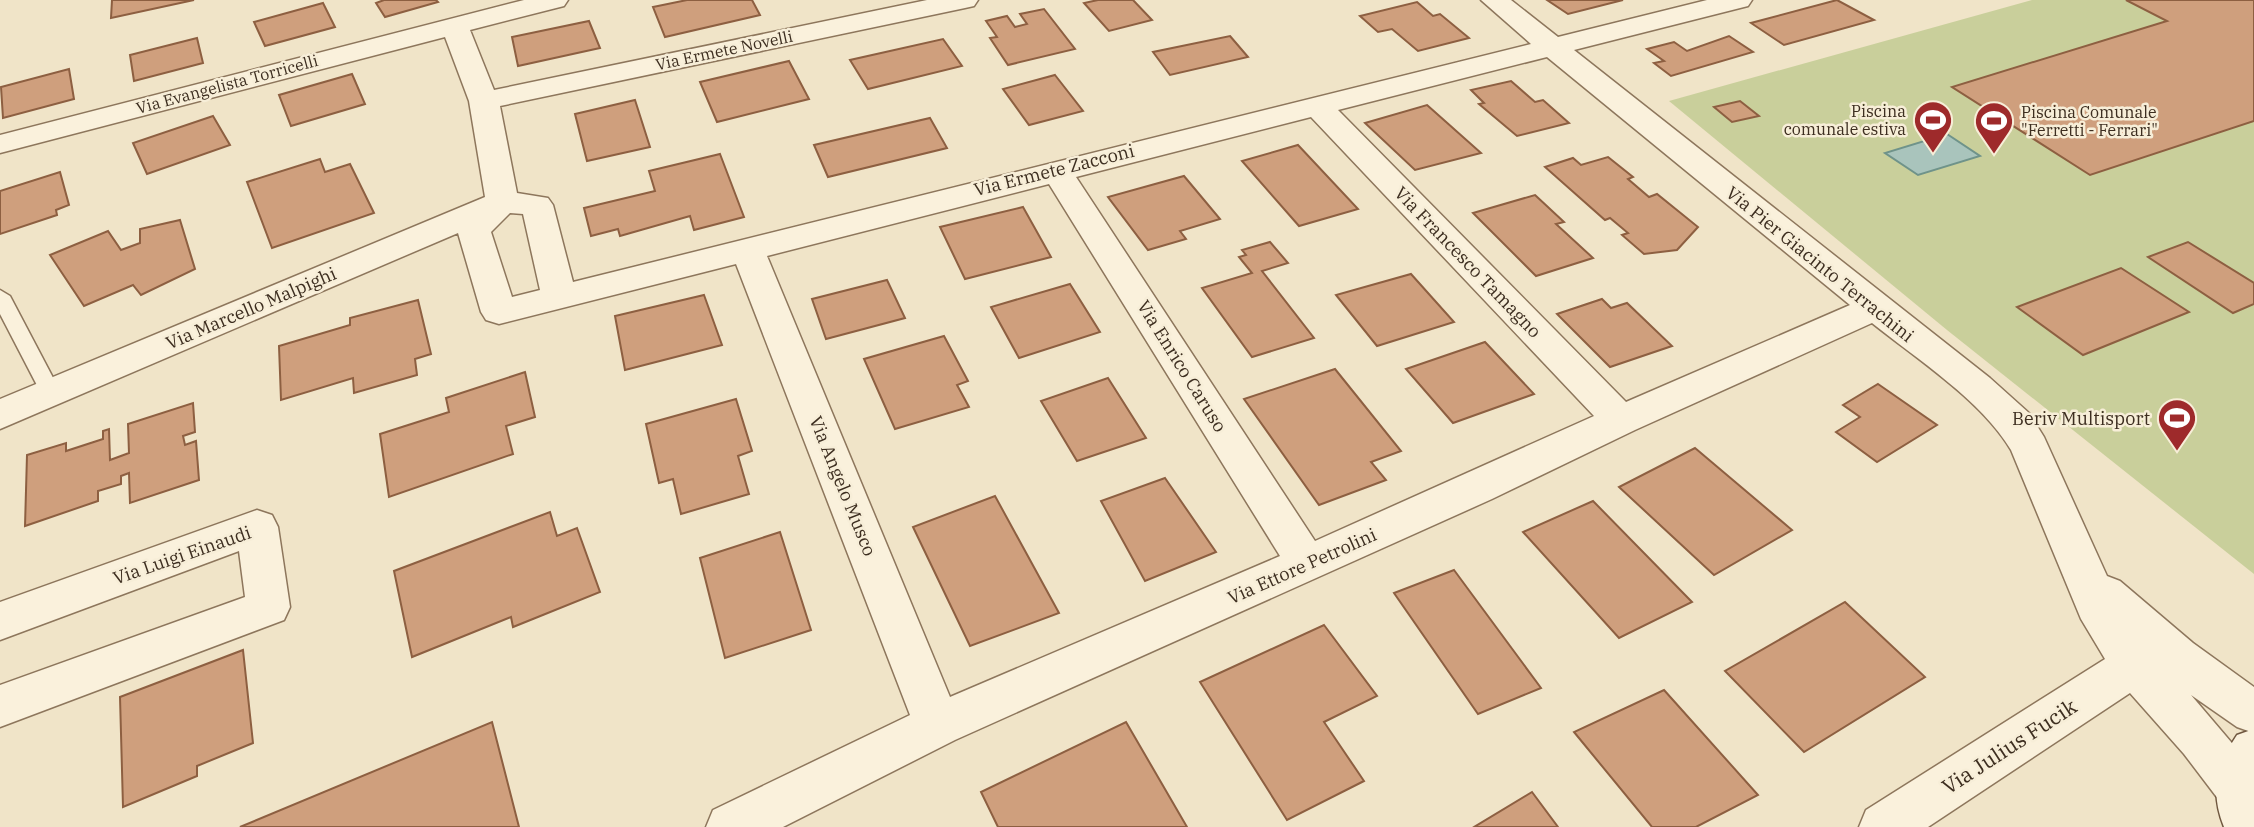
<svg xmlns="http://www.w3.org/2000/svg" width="2254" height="827" font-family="'IBM Plex Serif',serif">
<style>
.green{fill:#c9cf9b}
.water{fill:#a9c4bc;stroke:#6f938a;stroke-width:2}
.building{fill:#cf9f7d;stroke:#8d5f41;stroke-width:2}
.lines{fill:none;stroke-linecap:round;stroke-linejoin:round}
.service-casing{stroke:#8d765c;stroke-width:3}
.minor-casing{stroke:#8d765c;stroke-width:3}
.secondary-casing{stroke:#6f573f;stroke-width:3}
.service{fill:#faf1dc;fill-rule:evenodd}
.minor{fill:#faf1dc;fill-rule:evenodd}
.secondary{fill:#faf1dc;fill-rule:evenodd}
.labels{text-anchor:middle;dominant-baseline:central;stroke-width:5;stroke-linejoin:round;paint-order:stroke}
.far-street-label{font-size:16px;fill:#3d2e20;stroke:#f7eed8}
.far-poi-label{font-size:16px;fill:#3d2e20;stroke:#f7eed8;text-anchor:end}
.street-label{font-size:18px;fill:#3d2e20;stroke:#f7eed8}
.poi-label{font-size:18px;fill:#3d2e20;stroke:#f7eed8;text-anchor:end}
.near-street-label{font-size:21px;fill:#3d2e20;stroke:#f7eed8}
</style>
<rect width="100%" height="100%" fill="#f0e4c8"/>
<polygon class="green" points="2032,0 2254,0 2254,574 1947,330 1669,101"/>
<polygon class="water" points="1947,134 1980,156 1918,175 1885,153"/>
<g class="building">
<polygon points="112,0 194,0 111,18"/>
<polygon points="384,0 436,0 438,2 385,17 376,3"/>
<polygon points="687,0 752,0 760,15 665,37 653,7"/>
<polygon points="1098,0 1133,0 1152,20 1109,31 1084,3"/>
<polygon points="1547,0 1623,0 1568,14"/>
<polygon points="1837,0 1874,20 1784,45 1751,23"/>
<polygon points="2126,0 2254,0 2254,121 2090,175 1952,87 2167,21"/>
<polygon points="1417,2 1433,16 1440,14 1469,38 1418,51 1392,29 1378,32 1360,16"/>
<polygon points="323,3 335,27 265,46 254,22"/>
<polygon points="1044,9 1075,49 1008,65 990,38 997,37 986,21 1007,16 1015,27 1027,24 1020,14"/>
<polygon points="589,21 600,48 518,66 512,37"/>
<polygon points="1230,36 1248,57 1170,75 1153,52"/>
<polygon points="1729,36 1753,52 1671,76 1654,63 1664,61 1647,49 1674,42 1687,51"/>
<polygon points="197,38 203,63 134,81 130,55"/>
<polygon points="943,39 962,66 868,89 850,60"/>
<polygon points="789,61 809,99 717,122 700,82"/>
<polygon points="69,69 74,99 3,118 1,87"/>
<polygon points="352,74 365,104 291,126 279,95"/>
<polygon points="1055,75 1083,111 1029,125 1003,89"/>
<polygon points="1511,81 1535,102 1543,100 1569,123 1517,136 1479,104 1484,103 1471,90"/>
<polygon points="635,100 650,147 587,161 575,114"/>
<polygon points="1740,101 1759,116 1732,122 1714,107"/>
<polygon points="1427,105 1481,153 1415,170 1365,123"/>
<polygon points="213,116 230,145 147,174 133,143"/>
<polygon points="930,118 947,148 828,177 814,145"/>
<polygon points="1298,145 1358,209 1299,226 1242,161"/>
<polygon points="720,154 744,217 694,230 690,216 620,236 618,229 591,236 584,208 655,191 649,171"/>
<polygon points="1608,157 1633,177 1628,179 1649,197 1657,194 1698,227 1677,250 1644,254 1622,235 1628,233 1610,218 1605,220 1545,167 1573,158 1581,165"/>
<polygon points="320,159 325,172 350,164 374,213 272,248 247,182"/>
<polygon points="60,172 69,205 56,210 57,215 0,234 0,191"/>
<polygon points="1184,176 1220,219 1180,231 1186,239 1148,250 1108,197"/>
<polygon points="1535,195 1564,222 1556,224 1593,258 1536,276 1473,213"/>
<polygon points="1023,207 1051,257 965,279 940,227"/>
<polygon points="180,220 195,269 141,295 133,285 84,306 50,255 108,231 121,250 140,243 140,229"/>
<polygon points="1270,242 1288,263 1262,271 1314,338 1252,357 1202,288 1252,273 1239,257 1246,255 1242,250"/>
<polygon points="2188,242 2254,283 2254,304 2233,313 2148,257"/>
<polygon points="2121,268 2189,312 2083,355 2017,307"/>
<polygon points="1411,274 1454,322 1377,346 1336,295"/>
<polygon points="887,280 905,318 826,339 812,299"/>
<polygon points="1070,284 1100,332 1019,358 991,307"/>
<polygon points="704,295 722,345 625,370 615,316"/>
<polygon points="1602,299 1611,308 1627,303 1672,346 1610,367 1557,314"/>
<polygon points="418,300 431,354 415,359 417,375 354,393 353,378 281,400 279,346 350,325 350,318"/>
<polygon points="944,336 968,381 957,385 969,407 895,429 864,359"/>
<polygon points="1485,342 1534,394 1453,423 1406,369"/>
<polygon points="1335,369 1401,451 1371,462 1386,480 1319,505 1244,399"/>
<polygon points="525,372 535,417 506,426 513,454 389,497 380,434 449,412 446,398"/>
<polygon points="1108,378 1146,438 1077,461 1041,401"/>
<polygon points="1878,384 1937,425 1877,462 1836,432 1860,417 1843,405"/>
<polygon points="736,399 752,451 738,456 749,494 681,514 673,479 659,483 646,424"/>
<polygon points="193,403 195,432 183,436 185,445 196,441 199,480 130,503 129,473 121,476 121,484 98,491 98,501 25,526 27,455 66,443 66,451 103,439 103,431 109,429 110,460 129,453 128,424"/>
<polygon points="1695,448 1792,530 1714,575 1619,487"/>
<polygon points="1165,478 1216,552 1145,581 1101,501"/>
<polygon points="995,496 1059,613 970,646 913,527"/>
<polygon points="1593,501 1692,602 1619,638 1523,532"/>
<polygon points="550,512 557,536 577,528 600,592 513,627 511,617 412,657 394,571"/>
<polygon points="780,532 811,630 725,658 700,558"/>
<polygon points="1454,570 1541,688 1478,714 1394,593"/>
<polygon points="1845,602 1925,677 1804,752 1725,671"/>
<polygon points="1324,625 1377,696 1324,722 1364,781 1287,820 1200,682"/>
<polygon points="243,650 253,743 197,766 197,776 123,807 120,697"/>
<polygon points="1664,690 1758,795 1696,827 1652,827 1574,732"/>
<polygon points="492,722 519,827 240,827"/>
<polygon points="1126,722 1187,827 998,827 981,792"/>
<polygon points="1532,792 1558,827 1474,827"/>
</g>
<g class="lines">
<g class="service-casing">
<polygon id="service" points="0,290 10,296 61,393 58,398 44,398 41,393 0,314"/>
</g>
<g class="minor-casing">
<g id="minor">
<path d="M524,0H568L564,6L470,30L494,90L927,0H978L974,6L965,8L500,106L517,193L548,198L553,205L573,282L1531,44L1481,0H1511L1558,37L1707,0H1752L1748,6L1574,50L1990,378L2029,413L2044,437L2107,576L2120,581L2193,643L2254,687V733L2237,727L2191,695L2254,769V805L2239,811L2222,804L2184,754L2130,693L1928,827H1859L1866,810L2105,659L2081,619L2011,450C1982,401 1917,359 1872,323L1635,430L1492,499L955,740L783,827H706L713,810L910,715L736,264L499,324L486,320L481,312L458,233L0,429V399L485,197L469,101L445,37L0,153V135ZM1547,57L1850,305L1626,402L1338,110ZM1311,117L1594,416L1315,541L1076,177ZM1049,184L1280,556L950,697L767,256ZM510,213L523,214L540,290L512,297L491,232Z"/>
<polygon points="257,510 272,515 278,527 290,607 284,620 0,727 0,685 245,597 239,551 0,640 0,602"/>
</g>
</g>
<g class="secondary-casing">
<path id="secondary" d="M2254,729V827H2224C2210,792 2216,766 2237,735Z"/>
</g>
<use href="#service" class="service"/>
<use href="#minor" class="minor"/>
<use href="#secondary" class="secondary"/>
</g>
<defs>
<g id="stadium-pin" transform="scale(2.0125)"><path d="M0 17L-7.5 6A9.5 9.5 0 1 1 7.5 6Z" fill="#9e2a2b" stroke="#f7eed8"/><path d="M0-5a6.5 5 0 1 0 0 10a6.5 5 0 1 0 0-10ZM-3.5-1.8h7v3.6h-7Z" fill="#fff"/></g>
</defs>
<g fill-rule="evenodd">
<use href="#stadium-pin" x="1933" y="120"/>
<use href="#stadium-pin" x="1994" y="121"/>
<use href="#stadium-pin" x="2177" y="418"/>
</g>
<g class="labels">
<g class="far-street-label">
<text transform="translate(724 50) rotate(-12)">Via Ermete Novelli</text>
<text transform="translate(227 84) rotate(-15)">Via Evangelista Torricelli</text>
</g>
<g class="far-poi-label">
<text x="1906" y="111">Piscina<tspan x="1906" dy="18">comunale estiva</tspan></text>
<text x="2021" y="112" text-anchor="start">Piscina Comunale<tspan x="2021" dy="18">"Ferretti - Ferrari"</tspan></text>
</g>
<g class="street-label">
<text transform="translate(1054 170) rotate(-14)">Via Ermete Zacconi</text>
<text transform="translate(1468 262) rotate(46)">Via Francesco Tamagno</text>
<text transform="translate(1820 264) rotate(39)">Via Pier Giacinto Terrachini</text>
<text transform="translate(251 308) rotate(-23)">Via Marcello Malpighi</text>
<text transform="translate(1182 366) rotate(58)">Via Enrico Caruso</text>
<text transform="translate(843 486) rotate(68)">Via Angelo Musco</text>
<text transform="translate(182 555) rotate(-19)">Via Luigi Einaudi</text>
<text transform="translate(1302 566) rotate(-24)">Via Ettore Petrolini</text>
</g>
<g class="poi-label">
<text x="2150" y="418">Beriv Multisport</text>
</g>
<g class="near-street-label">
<text transform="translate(2009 746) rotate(-33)">Via Julius Fucik</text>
</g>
</g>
</svg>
